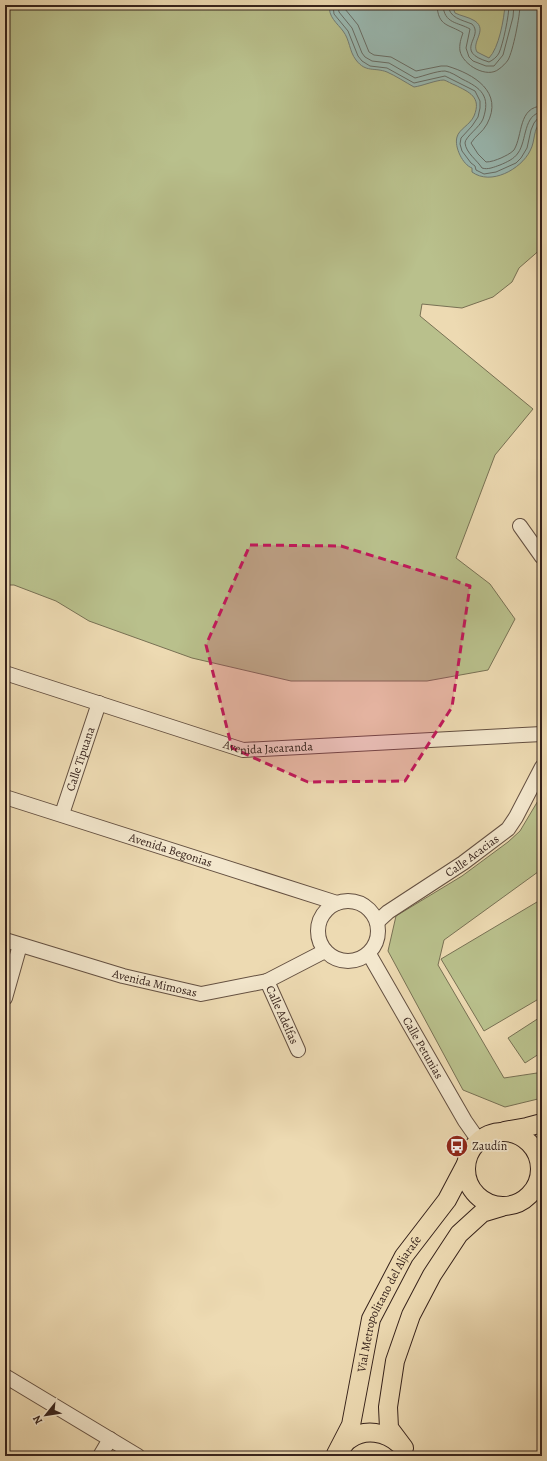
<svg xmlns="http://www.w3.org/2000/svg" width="547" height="1461" font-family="Alegreya,serif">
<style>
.green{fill:#b9c08c;stroke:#787154}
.water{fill:#9abab3;stroke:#727d76}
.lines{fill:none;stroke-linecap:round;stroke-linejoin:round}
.shore{stroke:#686e67;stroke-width:1}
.minor-casing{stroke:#645041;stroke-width:16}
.major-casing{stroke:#36221b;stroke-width:20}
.minor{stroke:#f3e7cd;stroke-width:14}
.major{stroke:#eddab2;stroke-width:18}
.marked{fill:#c2185b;fill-opacity:0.2;stroke:#c2185b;stroke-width:3;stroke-dasharray:8 5;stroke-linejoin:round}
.labels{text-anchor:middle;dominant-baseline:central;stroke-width:3.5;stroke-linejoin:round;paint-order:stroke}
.street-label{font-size:12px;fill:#36221b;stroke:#f3e7cd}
.poi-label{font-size:12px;fill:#36221b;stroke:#f3e7cd;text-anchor:start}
</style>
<rect width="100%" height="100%" fill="#eddab2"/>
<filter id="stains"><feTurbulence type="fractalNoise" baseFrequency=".005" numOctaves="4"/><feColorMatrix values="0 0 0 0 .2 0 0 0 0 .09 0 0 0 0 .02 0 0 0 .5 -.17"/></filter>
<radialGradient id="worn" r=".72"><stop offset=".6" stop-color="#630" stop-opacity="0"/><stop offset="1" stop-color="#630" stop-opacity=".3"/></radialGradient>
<g class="green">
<polygon points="5,5 542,5 542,248 519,268 512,282 493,297 462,308 422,304 420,316 533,409 495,455 456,558 490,584 515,619 488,670 427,681 291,681 192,658 89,621 56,601 14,585 5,585"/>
<polygon points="542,794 542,869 444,940 438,965 504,1078 537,1073 542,1070 542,1098 505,1107 463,1090 388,951 396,916 462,876 508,842 520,831"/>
<polygon points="542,899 542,997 484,1031 441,959"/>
<polygon points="542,1016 542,1052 525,1063 508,1038"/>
</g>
<path class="water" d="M330,5H452L455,13C461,16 469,17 475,21C488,30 471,42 477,52L489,58C499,48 504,19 505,5H541V14L542,17V120C532,130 536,140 530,151C521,169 491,186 472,172V168C463,165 454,147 457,137C459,129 470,125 474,116C482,97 469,92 455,85C452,84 447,81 444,80C436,80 422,86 414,87C405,82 396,76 387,72C374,67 366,73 356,60C349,51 350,40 343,31C338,24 327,16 330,5Z"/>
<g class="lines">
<g class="shore">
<polyline points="333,5 334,14 348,31 358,56 362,61 370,66 387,68 414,83 445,76 475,91 480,101 480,108 478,117 472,126 461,138 460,144 462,151 471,163 475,166 476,170 484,174 496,172 516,163 521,158 527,148 531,130 534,123 538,118 542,117"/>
<path d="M338,5L339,12L352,28L362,53L365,57L372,61L389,63L415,78C424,76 436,71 445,71C451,72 457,76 462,79C481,88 491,96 483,119C480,127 465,137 465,143C466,153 477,160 482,168C488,170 494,167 500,165C507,162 514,159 518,153C527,141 523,114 542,112"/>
<path d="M344,5L345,9L358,25L369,52L374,55L391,57L416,71L441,66H447C474,74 504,92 487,124C483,132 475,136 471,143L478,154L486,162C491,162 496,160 501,158C505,156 510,154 514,150C523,135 518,107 542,106"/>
<path d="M437,5C438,27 449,24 463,33C461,38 459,45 460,51C463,65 487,79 499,69C502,67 506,63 508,60C513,51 520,16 520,5"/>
<path d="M443,5C444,24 458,22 470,29L466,48L469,57L473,61L486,66H494L503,55L513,17L514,5"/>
<path d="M448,5C449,18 462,20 472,24C485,37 452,51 489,62C493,60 497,57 499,53C503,44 509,16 509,5"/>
</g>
<g class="minor-casing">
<g id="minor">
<polyline points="520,526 542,557"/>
<path id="s1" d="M5,673L243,750L542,734"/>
<path id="s2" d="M5,797L337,903"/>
<path id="s3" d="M62,814L99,703"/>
<circle cx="348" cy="931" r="30"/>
<path id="s4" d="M377,922L388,912L463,863L508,829L516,817L542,767"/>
<path id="s5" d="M5,940L123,976L201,994L267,981L325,951"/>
<path id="s6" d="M369,954L465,1121L479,1141"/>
<path id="s7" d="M267,981L298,1050"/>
<polyline points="5,998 20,945"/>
<polyline points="5,1376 138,1456"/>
<polyline points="100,1456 110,1439"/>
</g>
</g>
<g class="major-casing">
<g id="major">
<polyline points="504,1131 527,1127 542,1123"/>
<circle cx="503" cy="1169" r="37"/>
<path d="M341,1448C344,1445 346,1441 350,1439C365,1428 386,1432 399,1444"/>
<polyline points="404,1448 389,1428 388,1407 395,1361 411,1315 432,1275 459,1234 482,1213 502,1207"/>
<path id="s8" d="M336,1454L351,1425L371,1319L404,1256L447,1200L466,1164"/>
</g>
</g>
<use href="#minor" class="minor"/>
<use href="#major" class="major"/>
</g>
<path class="marked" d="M250,545L341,546L470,586L452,707L405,781L308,782L232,748L206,645Z"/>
<defs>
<g id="bus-disc" transform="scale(1.15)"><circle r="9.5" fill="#8f2418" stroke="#f3e7cd"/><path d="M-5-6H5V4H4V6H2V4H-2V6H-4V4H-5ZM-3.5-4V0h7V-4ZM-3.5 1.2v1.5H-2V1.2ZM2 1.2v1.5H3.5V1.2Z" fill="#fff"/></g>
</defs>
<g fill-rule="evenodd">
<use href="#bus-disc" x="457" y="1146"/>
</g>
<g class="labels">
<g class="street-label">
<text stroke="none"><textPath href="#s1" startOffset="275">Avenida Jacaranda</textPath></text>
<text stroke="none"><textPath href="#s3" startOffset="58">Calle Tipuana</textPath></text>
<text stroke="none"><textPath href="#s2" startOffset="174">Avenida Begonias</textPath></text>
<text stroke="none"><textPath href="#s4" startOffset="116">Calle Acacias</textPath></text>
<text stroke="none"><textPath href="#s5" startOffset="156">Avenida Mimosas</textPath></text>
<text stroke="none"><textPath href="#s7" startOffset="37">Calle Adelfas</textPath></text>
<text stroke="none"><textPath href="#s6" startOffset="108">Calle Petunias</textPath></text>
<text stroke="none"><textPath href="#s8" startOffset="161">Vial Metropolitano del Aljarafe</textPath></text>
</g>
<g class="poi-label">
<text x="472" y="1146">Zaudín</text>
</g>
</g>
<rect width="547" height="1461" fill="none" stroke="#eddab2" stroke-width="20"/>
<rect x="6" y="6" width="535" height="1449" fill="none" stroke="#36221b" stroke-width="2"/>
<rect x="10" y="10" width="527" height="1441" fill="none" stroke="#36221b"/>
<g transform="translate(46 1415) rotate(240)" stroke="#f3e7cd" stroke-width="3" paint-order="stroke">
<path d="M0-3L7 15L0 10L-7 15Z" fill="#36221b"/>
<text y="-6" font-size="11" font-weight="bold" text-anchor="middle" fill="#36221b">N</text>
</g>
<rect width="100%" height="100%" filter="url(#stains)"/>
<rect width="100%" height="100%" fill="url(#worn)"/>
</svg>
